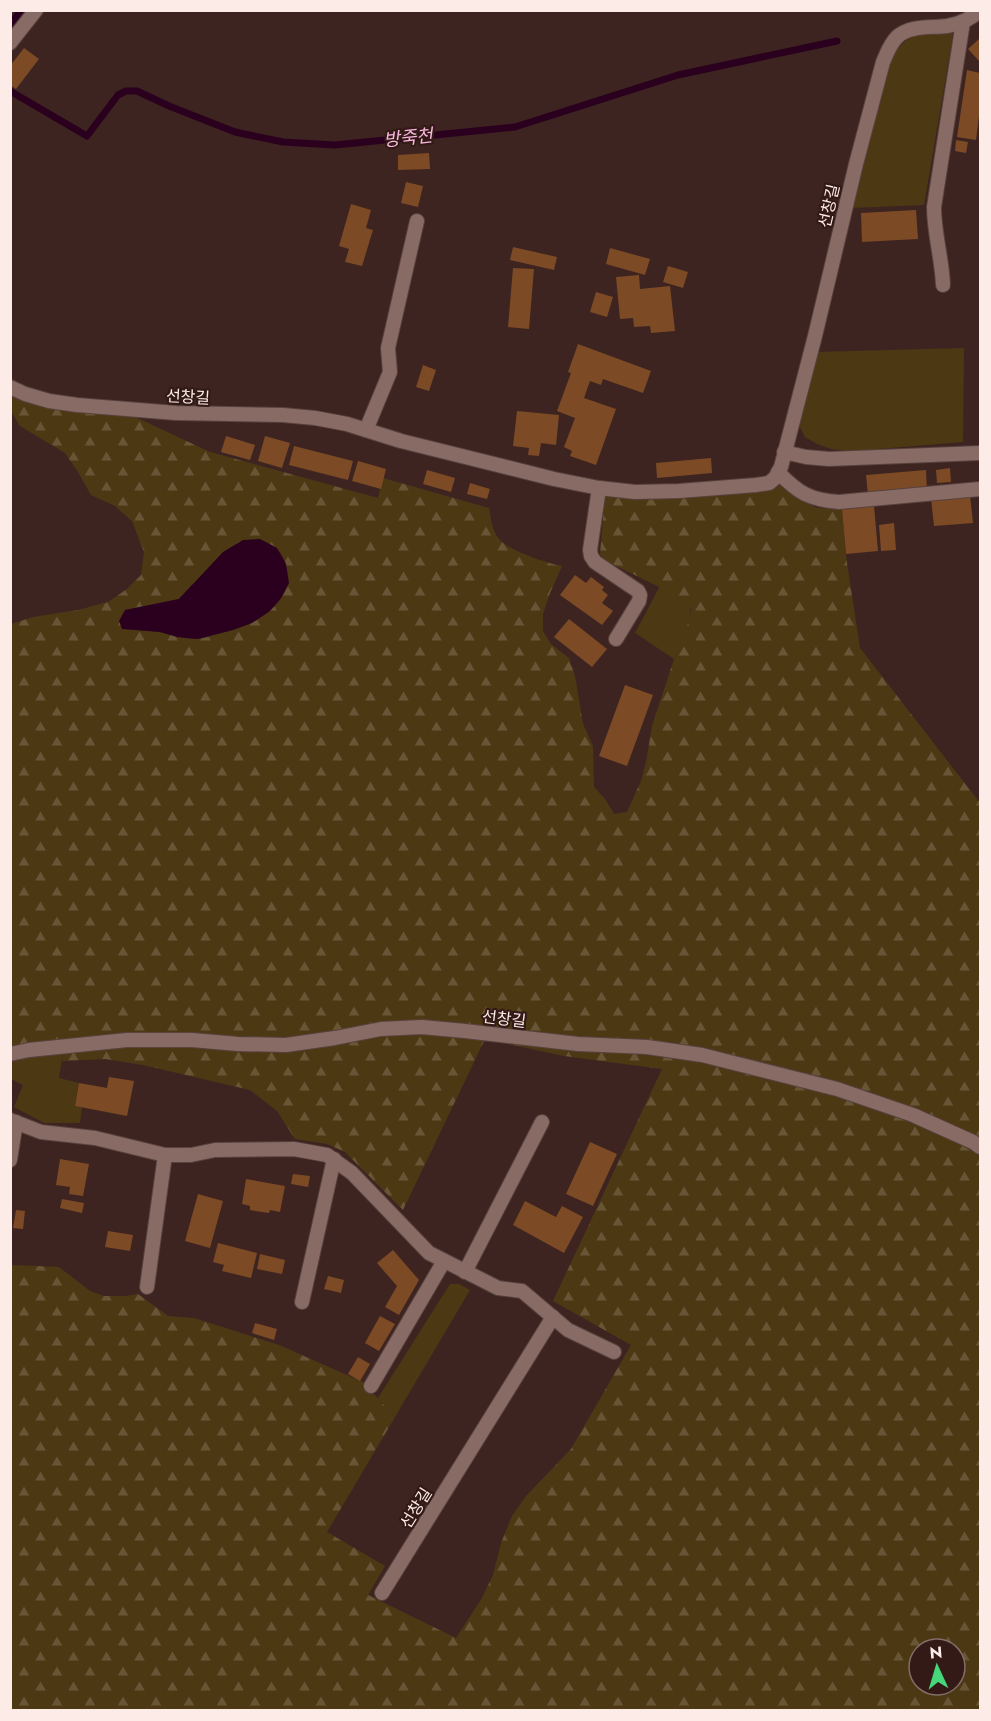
<svg xmlns="http://www.w3.org/2000/svg" width="991" height="1721" font-family="Jost,'Noto Sans KR',sans-serif">
<style>
.green{fill:#4d3814}
.forest{fill:url(#forest-firs);fill-rule:evenodd}
.water{fill:#2a001e}
.lines{fill:none;stroke-linecap:round;stroke-linejoin:round}
.stream{stroke:#2a001e;stroke-width:7}
.building{fill:#7c4a25}
.lane-casing{stroke:#57423e;stroke-width:16}
.lane{stroke:#896b65;stroke-width:14}
.labels{text-anchor:middle;dominant-baseline:central;stroke-width:4.5;stroke-linejoin:round;paint-order:stroke}
.street-label{font-size:16px;fill:#fcebe7;stroke:#331a16}
.water-label{font-size:18px;font-style:italic;fill:#fbb9e2;stroke:#331a16}
</style>
<defs>
<pattern id="forest-firs" width="22" height="20" patternUnits="userSpaceOnUse" patternTransform="scale(1.5)"><rect width="22" height="20" fill="#4d3814"/><path d="M5 1l3.5 6h-7zM16 11l3.5 6h-7z" fill="#685536"/></pattern>
</defs>
<rect width="100%" height="100%" fill="#3d2420"/>
<g class="green">
<path d="M949,32L953,34L924,205L850,208L890,60C907,32 919,34 949,32Z"/>
<polygon points="964,348 963,442 854,451 831,449 817,444 805,437 799,425 799,410 814,352"/>
<path d="M660,586C668,590 679,594 686,600C699,611 680,645 674,659L635,633Z"/>
<polygon points="63,1052 59,1078 79,1083 75,1105 82,1107 80,1123 44,1123 14,1107 23,1085 11,1079 11,1058"/>
<polygon points="450,1284 459,1284 470,1290 395,1417 378,1398"/>
</g>
<g class="forest">
<path d="M11,394L131,415L210,452L378,498L383,478L489,508C491,519 492,532 500,540C510,551 547,563 562,566L550,593L543,614V631L551,644L569,658L575,676L583,724L593,746L594,787L605,799L614,814L627,812L641,781L646,762L652,726L674,659L690,618L691,609L686,600L604,560L600,554L605,496L637,500L726,495L774,488L777,483L804,502L817,508L842,509L846,556L860,648L980,803V1140L839,1084L716,1051L648,1042L579,1038L468,1026L285,1039L11,1048V624L33,617L78,610L108,602L127,589L141,575L144,552L132,521L115,506L91,495L78,472L65,453L20,426L11,411ZM260,539C276,547 285,552 287,572C292,609 247,627 218,634C211,636 203,639 195,639C182,639 171,634 159,632C156,631 153,632 150,631C141,628 132,616 125,610L179,599L190,586Z"/>
<path d="M423,1032L667,1057C714,1063 760,1075 806,1088C866,1104 927,1123 980,1156V1710H11V1265L59,1267L90,1291L104,1296H125L138,1294L168,1316L194,1318L279,1345L363,1382L395,1417L327,1532L385,1566L368,1595L456,1638L482,1598L493,1575L501,1543L512,1516L526,1496L571,1449L631,1345L553,1301L662,1069L564,1056L485,1039L403,1210L345,1152L327,1144L295,1139L277,1111L250,1090L143,1065L105,1059L62,1061L63,1052L118,1045L194,1044ZM919,1649H955V1685H919Z"/>
</g>
<polygon class="water" points="260,539 277,548 286,564 289,583 281,598 270,611 252,623 233,630 197,639 177,637 160,632 122,629 119,621 125,610 179,599 223,552 243,540"/>
<g class="lines">
<g class="stream">
<polyline points="10,25 21,10"/>
<polyline points="10,91 87,136 118,95 126,91 137,91 169,106 235,132 283,142 335,145 515,127 678,75 837,41"/>
</g>
</g>
<g class="building">
<polygon points="979,39 980,41 980,62 968,49"/>
<polygon points="24,48 39,59 16,89 10,85 10,66"/>
<polygon points="967,70 980,73 980,108 976,140 957,137"/>
<polygon points="956,140 968,142 966,153 955,151"/>
<polygon points="429,153 430,169 398,170 398,155"/>
<polygon points="406,182 423,186 418,207 401,203"/>
<polygon points="351,204 371,210 366,228 373,230 362,266 345,262 349,249 339,246"/>
<polygon points="916,210 918,239 862,242 861,213"/>
<polygon points="513,247 557,257 554,270 510,260"/>
<polygon points="610,248 650,259 645,275 606,264"/>
<polygon points="668,266 688,272 683,288 663,282"/>
<polygon points="513,268 534,269 529,329 508,327"/>
<polygon points="639,275 640,289 670,286 675,331 651,333 650,326 634,327 633,318 620,319 616,277"/>
<polygon points="596,292 613,297 607,317 590,312"/>
<polygon points="578,344 651,371 643,393 603,379 601,385 590,381 584,398 616,409 596,465 570,456 572,451 564,447 575,418 557,411 571,373 568,372"/>
<polygon points="423,365 436,370 429,391 416,387"/>
<polygon points="517,411 559,415 556,445 541,443 539,456 528,455 529,448 513,446"/>
<polygon points="226,436 255,445 250,460 221,452"/>
<polygon points="265,436 290,443 282,468 258,461"/>
<polygon points="294,446 353,461 348,480 289,465"/>
<polygon points="711,458 712,473 657,478 656,463"/>
<polygon points="358,461 386,469 381,489 352,481"/>
<polygon points="950,468 951,482 937,483 936,470"/>
<polygon points="427,470 455,478 451,492 423,484"/>
<polygon points="926,470 927,491 868,495 866,475"/>
<polygon points="470,483 490,489 487,499 467,494"/>
<polygon points="970,495 973,523 934,526 931,498"/>
<polygon points="874,506 878,551 846,554 842,509"/>
<polygon points="894,523 896,550 881,551 879,525"/>
<polygon points="575,575 586,583 591,577 604,587 602,590 608,595 602,603 613,611 602,625 560,595"/>
<polygon points="569,619 607,649 592,667 554,637"/>
<polygon points="625,685 653,695 627,766 599,756"/>
<polygon points="109,1077 134,1081 127,1116 75,1106 79,1083 107,1088"/>
<polygon points="590,1142 617,1154 593,1206 566,1194"/>
<polygon points="60,1159 89,1164 83,1196 69,1194 70,1187 56,1185"/>
<polygon points="293,1174 310,1176 308,1187 291,1184"/>
<polygon points="246,1179 285,1186 280,1212 270,1210 269,1213 250,1210 250,1206 242,1204"/>
<polygon points="198,1194 223,1201 210,1248 185,1241"/>
<polygon points="62,1199 84,1203 82,1213 60,1208"/>
<polygon points="525,1201 556,1217 562,1206 583,1217 564,1253 513,1225"/>
<polygon points="16,1210 25,1211 23,1229 13,1228"/>
<polygon points="108,1231 133,1235 130,1251 105,1247"/>
<polygon points="218,1243 257,1253 251,1278 222,1271 224,1265 213,1262"/>
<polygon points="393,1250 419,1280 399,1315 385,1307 397,1286 377,1263"/>
<polygon points="260,1254 285,1260 282,1274 257,1269"/>
<polygon points="328,1276 344,1280 341,1293 324,1289"/>
<polygon points="380,1316 395,1324 379,1351 365,1343"/>
<polygon points="255,1323 277,1329 274,1340 252,1333"/>
<polygon points="358,1357 370,1364 360,1381 348,1374"/>
</g>
<g class="lines">
<g class="lane-casing">
<g id="lane">
<polyline points="10,43 36,10"/>
<path d="M943,285C942,258 934,234 934,207L963,22"/>
<path d="M10,387L25,394L49,401L77,405L176,413L283,415L315,418L347,424L401,441L554,479L599,488L635,492L679,491L756,485L769,483L775,478L781,467L815,336L856,164L883,62C887,53 890,44 897,37C910,25 930,28 947,26C960,24 971,19 980,10"/>
<polyline points="366,430 390,372 388,348 417,221"/>
<polyline points="784,452 806,457 829,459 980,453"/>
<path d="M778,472C798,493 810,500 839,502L980,489"/>
<polyline points="599,488 590,550 591,556 595,562 638,591 640,595 639,601 616,639"/>
<polyline points="10,1054 29,1050 127,1040 192,1040 238,1044 286,1045 335,1038 381,1029 422,1027 465,1031 578,1044 647,1047 702,1055 837,1089 913,1115 973,1142 980,1147"/>
<polyline points="10,1120 41,1132 95,1138 165,1155 191,1155 215,1150 294,1149 327,1155 352,1173 429,1253 498,1288 522,1291 568,1330 614,1352"/>
<polyline points="10,1160 16,1122"/>
<polyline points="465,1272 542,1122"/>
<polyline points="147,1287 165,1155"/>
<polyline points="302,1302 334,1159"/>
<polyline points="371,1386 444,1261"/>
<polyline points="382,1593 553,1317"/>
</g>
</g>
<use href="#lane" class="lane"/>
</g>
<g class="labels">
<g class="street-label">
<text transform="translate(829 206) rotate(-77)">선창길</text>
<text transform="translate(188 397) rotate(3)">선창길</text>
<text transform="translate(504 1019) rotate(7)">선창길</text>
<text transform="translate(416 1508) rotate(-58)">선창길</text>
</g>
<g class="water-label">
<text transform="translate(408 138) rotate(-6)">방죽천</text>
</g>
</g>
<rect width="991" height="1721" fill="none" stroke="#fcebe7" stroke-width="24"/>
<g transform="translate(937 1667) rotate(356)"><circle r="28" fill="#331a16" stroke="#836e6a" stroke-width="1.5"/>
<path d="M0-4.5L10 22L0 15L-10 22Z" fill="#45d77a"/>
<text y="-9" font-size="16" font-weight="bold" text-anchor="middle" fill="#fcebe7">N</text>
</g>
</svg>
